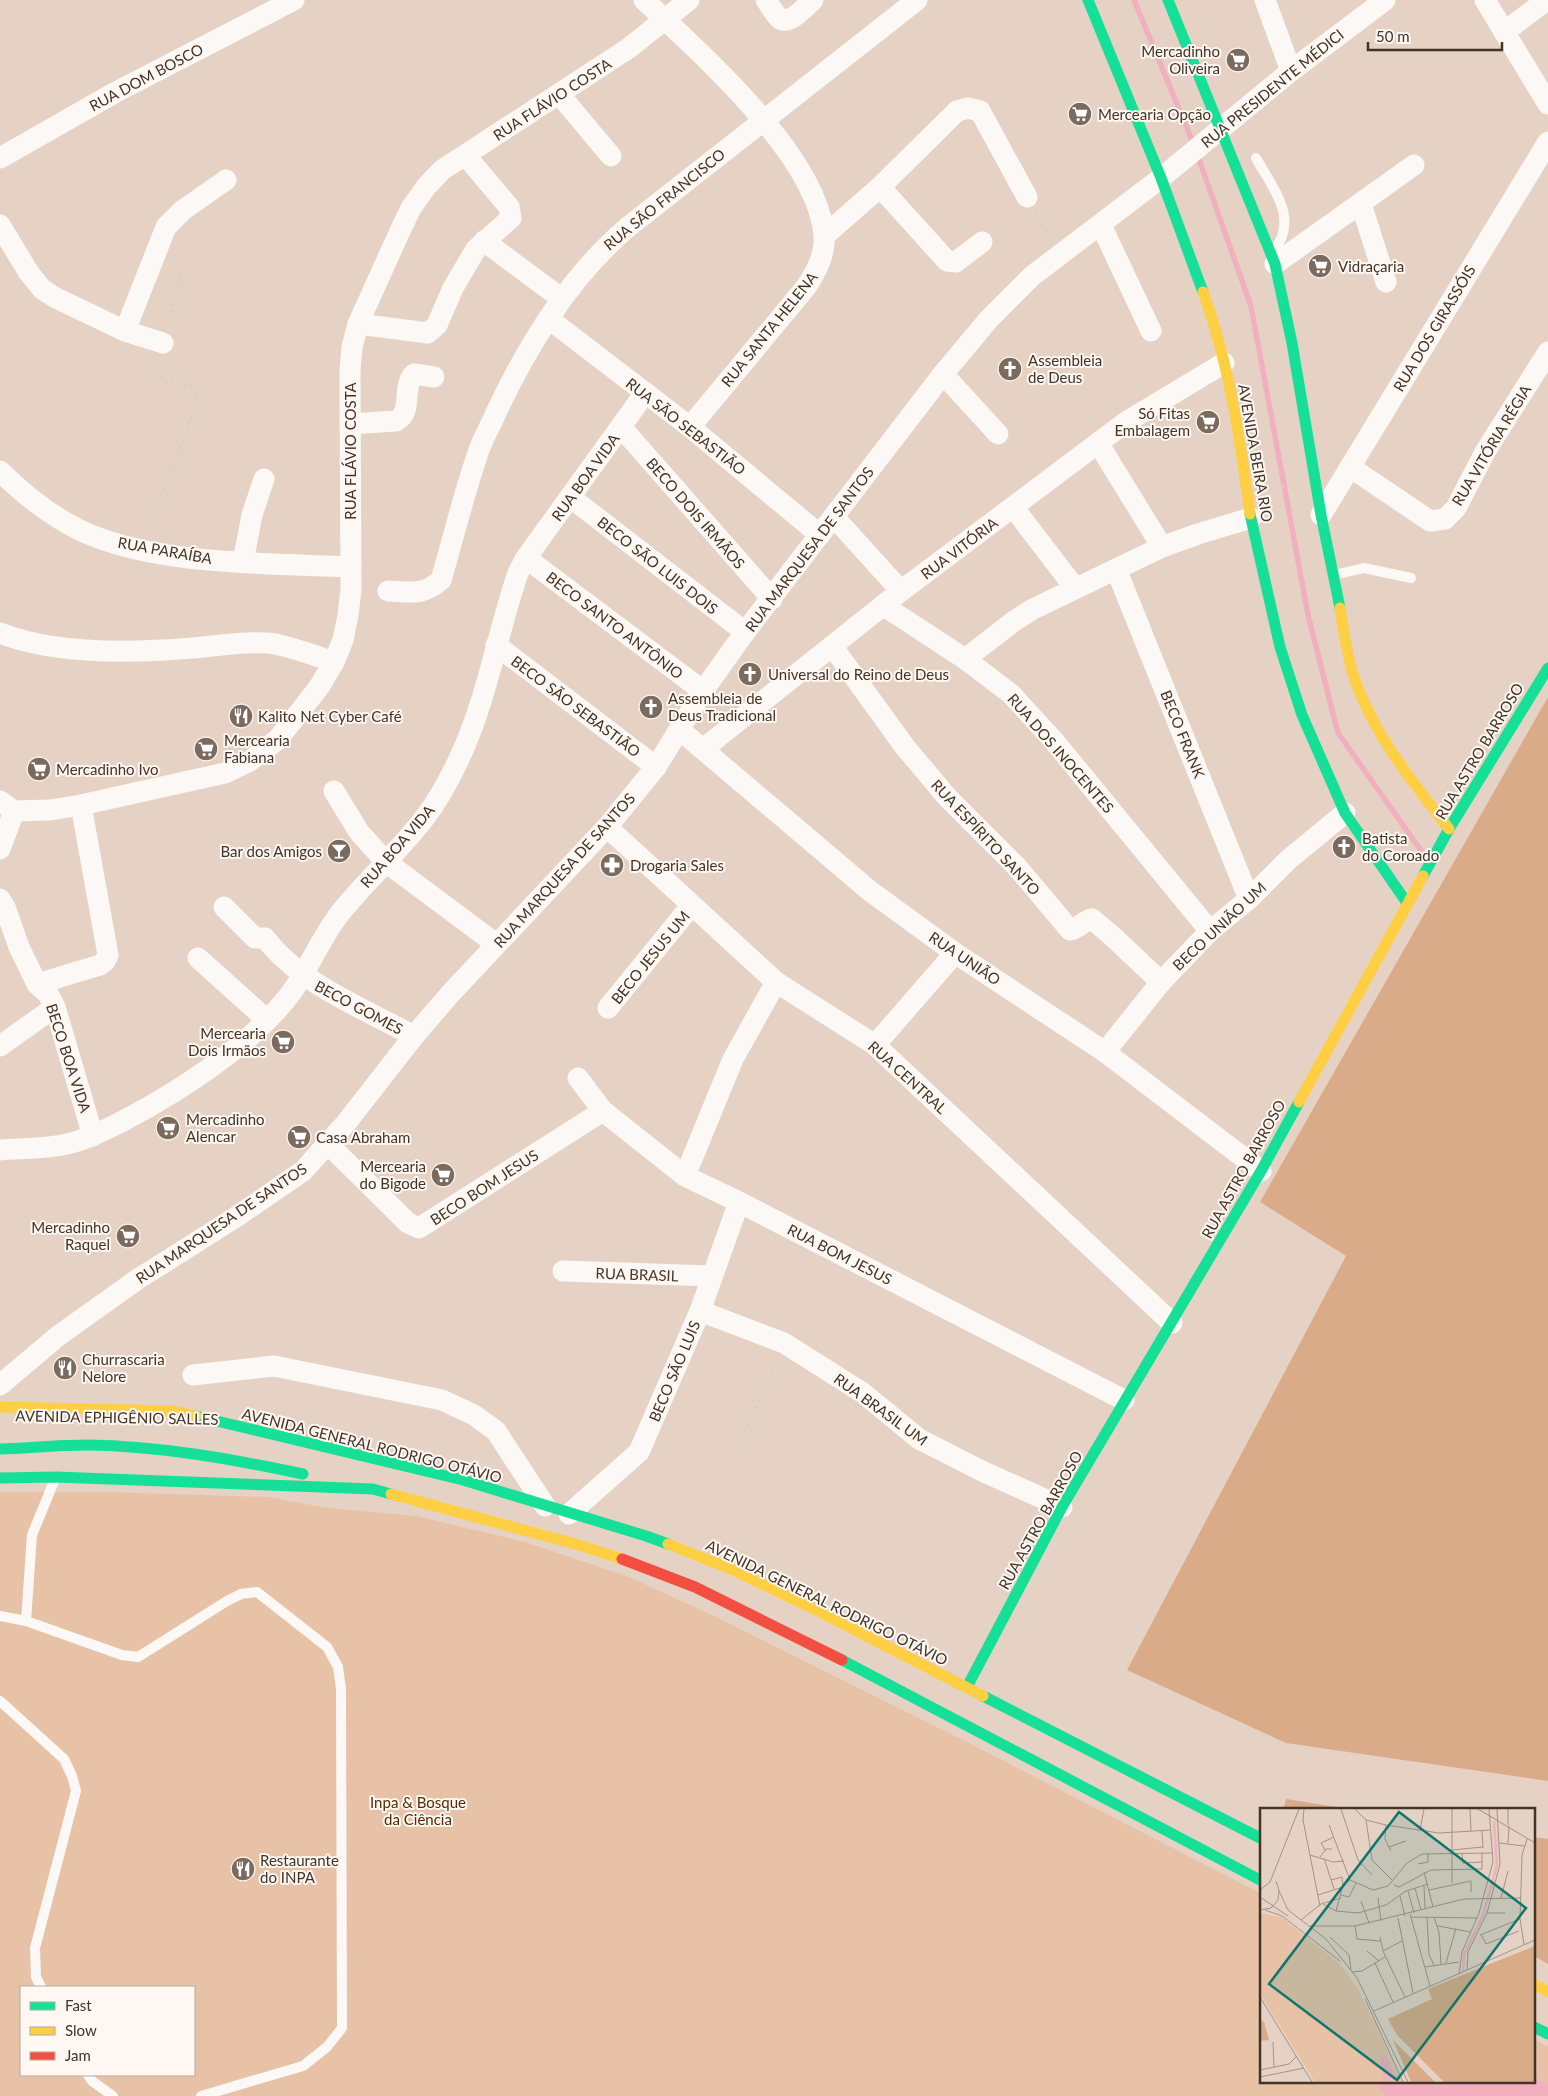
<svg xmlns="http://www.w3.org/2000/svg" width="1548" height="2096" font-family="Lato,sans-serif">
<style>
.green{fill:#e7c2a7;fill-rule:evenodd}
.forest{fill:#d9ab88}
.water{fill:#f1afbf}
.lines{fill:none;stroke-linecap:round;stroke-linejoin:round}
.stream{stroke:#f1afbf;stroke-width:5.5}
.path{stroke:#d6d0cc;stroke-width:3;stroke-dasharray:2.5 4;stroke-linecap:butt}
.lane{stroke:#fbf8f6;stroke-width:10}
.street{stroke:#fbf8f6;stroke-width:21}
.fast{stroke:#16e098;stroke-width:11}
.slow{stroke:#ffcf43;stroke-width:11}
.jam{stroke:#f24e42;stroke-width:11}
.labels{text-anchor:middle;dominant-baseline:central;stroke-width:4;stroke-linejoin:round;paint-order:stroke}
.poi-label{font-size:15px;fill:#423429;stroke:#fff7f2;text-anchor:start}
.street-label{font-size:15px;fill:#423429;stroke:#fff7f2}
.park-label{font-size:15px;fill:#572b00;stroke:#fff7f2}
.inset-river{fill:none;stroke:#f1afbf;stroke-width:2.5}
.inset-road{fill:none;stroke:#a49386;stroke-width:1}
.view{fill:#0f766e;fill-opacity:0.15;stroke:#0f766e;stroke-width:2.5}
.inset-edge{fill:none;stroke:#423429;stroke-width:2.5}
</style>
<rect width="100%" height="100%" fill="#e6d2c4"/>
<path class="green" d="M0,1492H106L268,1497L328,1508L416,1516L525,1542L629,1577L716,1617L967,1742L1262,1894V2082H1534V2039L1548,2047V2096H0ZM21,1987H194V2075H21Z"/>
<g class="forest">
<polygon points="1548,697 1548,1781 1286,1743 1127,1670 1346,1256 1260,1202"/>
<polygon points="1286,1799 1355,1810 1283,1810"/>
<polygon points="1534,1837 1548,1839 1548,1964 1534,1956"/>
</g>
<polygon class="water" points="1534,2076 1548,2085 1548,2096 1386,2096 1375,2082 1431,2082 1436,2087 1440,2082 1534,2082"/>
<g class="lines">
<g class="stream">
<polyline points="1134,0 1194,145"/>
<polyline points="1197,154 1251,306 1308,615 1338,733 1425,856"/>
</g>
<g class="path">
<polyline points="1036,213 1049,238"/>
<polyline points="168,325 182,271"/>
<polyline points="1269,489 1295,484"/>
<path d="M149,520C168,478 188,439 196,394L192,386L163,381L157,374L160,361"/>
<polyline points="737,1450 777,1359"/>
</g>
<g class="lane">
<path d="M1256,158C1273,189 1300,219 1273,252"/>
<polyline points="1334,575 1364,568 1411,578"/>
<polyline points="0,1616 26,1621 122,1655 138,1657 227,1601 241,1594 257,1592 327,1647 338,1667 341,1689 342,2028 327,2047 303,2066 201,2096"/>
<polyline points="26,1621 32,1535 55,1479"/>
<polyline points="0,1701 64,1759 72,1776 76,1791 35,1948 36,1977 41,1987"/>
<polyline points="88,2075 92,2081 113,2096"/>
</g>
<g class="street">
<path d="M644,0C701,54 816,154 824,234C826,254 816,272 806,287L690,427"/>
<path d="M766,0C770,5 775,15 780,19C790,25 806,6 813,0"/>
<polyline points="1265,0 1291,71"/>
<polyline points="1485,0 1548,104"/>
<polyline points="1504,32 1547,0"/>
<polyline points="559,94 611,156"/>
<polyline points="0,158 116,92 294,0"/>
<polyline points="880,187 947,261 956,262 982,242"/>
<polyline points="1361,204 1386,282"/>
<polyline points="0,225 29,273 42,289 56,298 125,331 163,343"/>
<polyline points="1101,225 1151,331"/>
<polyline points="824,236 880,187 957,111 968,108 980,111 1027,197"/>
<polyline points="484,241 562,299"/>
<polyline points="1275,264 1414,165"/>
<polyline points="549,319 690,427 820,535"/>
<polyline points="358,324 428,333 437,325 453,288 476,249 511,218 509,207 466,156"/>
<polyline points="125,331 166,227 183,210 226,180"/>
<polyline points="943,374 998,434"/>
<path d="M350,424L396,421C414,412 401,387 414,374L434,377"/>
<polyline points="621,427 772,599"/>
<polyline points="1098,443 1162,547"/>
<polyline points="1350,467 1430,521 1445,519 1456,508 1485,452 1548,352"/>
<path d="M0,471C21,492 43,510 70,525C143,566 267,563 351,567"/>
<polyline points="570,497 745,632"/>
<polyline points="1013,507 1075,588"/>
<polyline points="1321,515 1548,142"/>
<polyline points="834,517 901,591"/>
<polyline points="526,558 703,691"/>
<polyline points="243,562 252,515 264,479"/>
<polyline points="1116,569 1249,899"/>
<path d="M388,591C410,592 423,596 441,580C453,539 463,497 477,456C481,442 489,429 495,415C527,346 569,277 628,227L917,0"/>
<polyline points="884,606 965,659 1011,694 1054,741 1210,931"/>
<path d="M0,633C55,655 133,653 192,648C217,646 243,641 268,643C284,644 316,656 334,662"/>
<polyline points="496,645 656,767"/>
<path d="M832,646L905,747L947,797L1017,867L1070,930C1078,930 1083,920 1092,919L1111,935L1161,982"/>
<polyline points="965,659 1014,621 1033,609 1162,547 1198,534 1251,518"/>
<polyline points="680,730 870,891 955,953 1105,1052 1261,1171"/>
<polyline points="703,749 901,591 1126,422 1224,363"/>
<polyline points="334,791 359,832 386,862 496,944"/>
<polyline points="0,801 14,811 50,810 81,805 225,773 250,761 277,740 298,714 319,687 334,662 343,640 348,615 351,590 350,371 352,347 358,324 400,231 411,208 426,187 442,170 629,48 689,0"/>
<polyline points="607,827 776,982 875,1045 1172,1323"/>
<polyline points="0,849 14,811"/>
<polyline points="0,899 5,907 19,947 37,984 48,994 55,1007 93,1136"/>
<path d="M224,907L255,938H265C300,984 364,1009 414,1036"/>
<polyline points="198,958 267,1020"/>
<polyline points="37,984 100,965 105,961 108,955 81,805"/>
<polyline points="608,1008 691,906"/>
<polyline points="875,1045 955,953"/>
<polyline points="0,1046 55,1007"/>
<polyline points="1105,1052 1161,982 1210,931 1249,899 1288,860 1345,813"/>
<polyline points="578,1078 603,1111 685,1176 739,1202 1124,1400"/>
<polyline points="328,1144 408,1223 419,1228 603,1111"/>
<path d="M0,1150C26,1148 53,1149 78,1141C94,1136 109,1128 123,1121C180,1091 248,1047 288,997C309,970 320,938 341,912C368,879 400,850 426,816C439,799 450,778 459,759C487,700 497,634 518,573L526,558L645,393"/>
<polyline points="685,1176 733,1059 776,982"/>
<polyline points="563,1271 712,1276"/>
<polyline points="700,1311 784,1343 863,1393 919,1439 984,1472 1062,1507"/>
<polyline points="193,1375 274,1366 442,1400 474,1415 496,1431 545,1506"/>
<polyline points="0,1385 58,1336 138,1279 236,1217 303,1171 346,1123 414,1036 451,993 607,827 656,767 703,691 745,632 943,374 989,319 1032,276 1161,178 1291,71 1385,0"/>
<polyline points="569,1514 639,1452 700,1311 739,1202"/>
</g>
<g class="fast">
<polyline points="1088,0 1161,178 1203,292"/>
<polyline points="1168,0 1275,264 1292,343 1321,515 1340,608"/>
<polyline points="1250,514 1280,647 1302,715 1345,813 1407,903"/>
<polyline points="1423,876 1449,829 1548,668"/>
<polyline points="196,1416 463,1480 646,1536 668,1544"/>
<path d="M0,1449C29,1448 58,1445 88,1445C160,1446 232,1459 303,1474"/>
<polyline points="0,1478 56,1477 373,1489 391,1494"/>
<polyline points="842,1660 1262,1881"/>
<polyline points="967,1687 1062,1507 1261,1171 1299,1102"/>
<polyline points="983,1696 1262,1839"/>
<polyline points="1534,2027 1548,2034"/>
</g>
<g class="slow">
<path d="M1203,292C1229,363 1240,439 1250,514"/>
<path d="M1340,608C1344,632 1347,658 1355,680C1375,737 1413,782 1449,829"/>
<polyline points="1299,1102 1423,876"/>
<polyline points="0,1407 174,1411 196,1416"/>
<polyline points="391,1494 579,1545 622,1559"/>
<polyline points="668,1544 733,1570 820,1612 983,1696"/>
<polyline points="1534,1984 1548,1992"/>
</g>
<polyline class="jam" points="622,1559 695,1587 842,1660"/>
</g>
<defs>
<g id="supermarket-disc" transform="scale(1.25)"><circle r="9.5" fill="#7b6b5f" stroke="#fff7f2"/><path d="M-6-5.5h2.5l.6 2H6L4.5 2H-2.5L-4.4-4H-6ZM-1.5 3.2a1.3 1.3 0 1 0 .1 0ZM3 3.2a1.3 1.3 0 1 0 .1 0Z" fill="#fff"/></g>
<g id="church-disc" transform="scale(1.25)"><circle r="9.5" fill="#7b6b5f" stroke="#fff7f2"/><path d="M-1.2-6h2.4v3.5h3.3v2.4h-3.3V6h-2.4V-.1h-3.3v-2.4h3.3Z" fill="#fff"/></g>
<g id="restaurant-disc" transform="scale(1.25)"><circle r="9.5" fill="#7b6b5f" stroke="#fff7f2"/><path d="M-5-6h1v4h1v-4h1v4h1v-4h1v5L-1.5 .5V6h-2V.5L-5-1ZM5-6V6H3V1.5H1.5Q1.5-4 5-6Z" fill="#fff"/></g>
<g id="bar-disc" transform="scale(1.25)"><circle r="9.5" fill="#7b6b5f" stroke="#fff7f2"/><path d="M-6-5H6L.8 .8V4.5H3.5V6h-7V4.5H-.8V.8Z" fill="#fff"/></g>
<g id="pharmacy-disc" transform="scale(1.25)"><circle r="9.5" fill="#7b6b5f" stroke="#fff7f2"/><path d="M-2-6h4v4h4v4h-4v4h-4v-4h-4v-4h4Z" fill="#fff"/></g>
</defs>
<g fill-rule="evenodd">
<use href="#supermarket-disc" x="1238" y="60"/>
<use href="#supermarket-disc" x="1080" y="114"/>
<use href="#supermarket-disc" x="1320" y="266"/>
<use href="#church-disc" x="1010" y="369"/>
<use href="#supermarket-disc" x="1208" y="422"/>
<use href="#church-disc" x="750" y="674"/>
<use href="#church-disc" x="651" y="707"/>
<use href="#restaurant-disc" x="241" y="716"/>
<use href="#supermarket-disc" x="206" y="749"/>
<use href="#supermarket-disc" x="39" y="769"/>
<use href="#church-disc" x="1344" y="847"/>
<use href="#bar-disc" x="339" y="851"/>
<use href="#pharmacy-disc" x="612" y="865"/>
<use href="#supermarket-disc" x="283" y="1042"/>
<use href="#supermarket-disc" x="168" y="1128"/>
<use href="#supermarket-disc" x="299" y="1137"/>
<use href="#supermarket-disc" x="443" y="1175"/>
<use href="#supermarket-disc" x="128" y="1236"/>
<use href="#restaurant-disc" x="65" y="1368"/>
<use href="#restaurant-disc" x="243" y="1869"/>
</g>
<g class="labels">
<g class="poi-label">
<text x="1220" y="51" text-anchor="end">Mercadinho<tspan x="1220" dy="17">Oliveira</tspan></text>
<text x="1098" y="114">Mercearia Opção</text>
<text x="1338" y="266">Vidraçaria</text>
<text x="1028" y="360">Assembleia<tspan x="1028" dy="17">de Deus</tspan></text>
<text x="1190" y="413" text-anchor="end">Só Fitas<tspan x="1190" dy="17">Embalagem</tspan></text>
<text x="768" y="674">Universal do Reino de Deus</text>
<text x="668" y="698">Assembleia de<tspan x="668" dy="17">Deus Tradicional</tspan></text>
<text x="258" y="716">Kalito Net Cyber Café</text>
<text x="224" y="740">Mercearia<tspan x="224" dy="17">Fabiana</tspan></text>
<text x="56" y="769">Mercadinho Ivo</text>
<text x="1362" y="838">Batista<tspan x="1362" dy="17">do Coroado</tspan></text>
<text x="322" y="851" text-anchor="end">Bar dos Amigos</text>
<text x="630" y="865">Drogaria Sales</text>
<text x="266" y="1033" text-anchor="end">Mercearia<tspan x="266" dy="17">Dois Irmãos</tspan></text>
<text x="186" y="1119">Mercadinho<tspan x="186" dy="17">Alencar</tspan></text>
<text x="316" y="1137">Casa Abraham</text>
<text x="426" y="1166" text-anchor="end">Mercearia<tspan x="426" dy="17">do Bigode</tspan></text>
<text x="110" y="1227" text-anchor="end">Mercadinho<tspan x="110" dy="17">Raquel</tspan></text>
<text x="82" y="1359">Churrascaria<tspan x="82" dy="17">Nelore</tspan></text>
<text x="260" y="1860">Restaurante<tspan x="260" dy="17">do INPA</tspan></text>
</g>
<g class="street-label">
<text transform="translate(146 77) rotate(-28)">RUA DOM BOSCO</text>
<text transform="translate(1272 88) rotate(-39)">RUA PRESIDENTE MÉDICI</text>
<text transform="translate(552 99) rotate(-33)">RUA FLÁVIO COSTA</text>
<text transform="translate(664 199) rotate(-39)">RUA SÃO FRANCISCO</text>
<text transform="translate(1434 328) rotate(-59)">RUA DOS GIRASSÓIS</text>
<text transform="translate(769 329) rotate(-51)">RUA SANTA HELENA</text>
<text transform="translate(686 426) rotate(38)">RUA SÃO SEBASTIÃO</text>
<text transform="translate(1491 445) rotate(-59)">RUA VITÓRIA RÉGIA</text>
<text transform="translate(350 451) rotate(-90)">RUA FLÁVIO COSTA</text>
<text transform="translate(1256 453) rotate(80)">AVENIDA BEIRA RIO</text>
<text transform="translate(585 477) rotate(-54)">RUA BOA VIDA</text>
<text transform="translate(696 513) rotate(49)">BECO DOIS IRMÃOS</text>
<text transform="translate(959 548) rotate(-37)">RUA VITÓRIA</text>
<text transform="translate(809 549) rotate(-53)">RUA MARQUESA DE SANTOS</text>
<text transform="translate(165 550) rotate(10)">RUA PARAÍBA</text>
<text transform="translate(658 565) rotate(38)">BECO SÃO LUIS DOIS</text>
<text transform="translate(615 625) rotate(37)">BECO SANTO ANTÔNIO</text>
<text transform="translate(576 706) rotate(37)">BECO SÃO SEBASTIÃO</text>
<text transform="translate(1183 734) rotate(68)">BECO FRANK</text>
<text transform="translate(1479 751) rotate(-59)">RUA ASTRO BARROSO</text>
<text transform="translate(1061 753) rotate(49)">RUA DOS INOCENTES</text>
<text transform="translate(986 837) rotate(47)">RUA ESPÍRITO SANTO</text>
<text transform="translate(397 846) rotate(-49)">RUA BOA VIDA</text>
<text transform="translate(564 870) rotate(-48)">RUA MARQUESA DE SANTOS</text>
<text transform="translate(1219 926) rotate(-43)">BECO UNIÃO UM</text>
<text transform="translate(650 957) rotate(-51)">BECO JESUS UM</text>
<text transform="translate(965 958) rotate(34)">RUA UNIÃO</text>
<text transform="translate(359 1007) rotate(28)">BECO GOMES</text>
<text transform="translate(69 1058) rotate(72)">BECO BOA VIDA</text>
<text transform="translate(908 1077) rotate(42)">RUA CENTRAL</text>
<text transform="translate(1243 1169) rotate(-61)">RUA ASTRO BARROSO</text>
<text transform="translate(484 1187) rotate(-33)">BECO BOM JESUS</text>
<text transform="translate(221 1223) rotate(-34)">RUA MARQUESA DE SANTOS</text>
<text transform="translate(840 1254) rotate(27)">RUA BOM JESUS</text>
<text transform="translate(637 1274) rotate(2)">RUA BRASIL</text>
<text transform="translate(674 1371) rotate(-67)">BECO SÃO LUIS</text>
<text transform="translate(881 1409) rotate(36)">RUA BRASIL UM</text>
<text transform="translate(117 1417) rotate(1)">AVENIDA EPHIGÊNIO SALLES</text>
<text transform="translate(372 1445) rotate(14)">AVENIDA GENERAL RODRIGO OTÁVIO</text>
<text transform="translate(1040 1520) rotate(-61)">RUA ASTRO BARROSO</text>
<text transform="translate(827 1602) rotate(26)">AVENIDA GENERAL RODRIGO OTÁVIO</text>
</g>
<g class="park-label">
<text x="418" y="1802">Inpa &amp; Bosque<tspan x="418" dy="17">da Ciência</tspan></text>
</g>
</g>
<g transform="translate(1260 1808)">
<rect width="275" height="275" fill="#e6d2c4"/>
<path d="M0,105L21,109L79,155L98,181L142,274H55L0,186Z" fill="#e7c2a7"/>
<path d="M275,138V274H184L137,227L128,211L172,191L168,181ZM0,211L4,214L9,232L0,233ZM133,232L175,274H151Z" fill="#d9ab88"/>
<path d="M125,248L135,267L137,274L132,271L124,274L120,250Z" fill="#f1afbf"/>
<path class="inset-river" d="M203,163L204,147L223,107L237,57L234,13"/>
<path class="inset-road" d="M44,1L43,12L60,98M81,1L98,52L112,67M95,1L106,12L126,17L179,25L231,22M192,1V75M210,1L211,23M218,1L275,35M248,1V17M106,12L112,52L133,73M69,17L90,72L113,82L128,78L147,55L162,46L232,45M126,17L125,31L131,43M160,22L164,1M222,23L223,40M239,35L264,38M248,35L249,18M129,39L146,33M65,42L61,35L74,29M192,42L223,39M202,46L203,55L222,54M50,47L73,54L84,53M60,49L66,41H72M64,50L74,81M158,56L168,54V46M164,64L173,99M71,72L82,69L83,77M134,77L139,79L171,62L222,61V45M164,78L165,101M155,80L161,102M0,82L10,74L39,1M169,82L211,73V84M19,83L28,102L66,131L97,170L148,274M148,83L154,105M58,87L83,79M81,87L89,89L96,75M140,88L145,108M0,89L28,108M118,90L121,113M241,90L248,63M101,93L109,115M63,96L76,103L98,105L126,97L146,83L168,76M0,102L11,100L18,92L19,82L16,73M5,102L22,108L80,153M76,103L83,77L90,72M227,105H245M150,106L170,178M151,109L217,110M167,109L169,147L174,157M174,109L179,124L181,156M138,110L153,185M41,112L61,96L81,90M50,118H95L204,91L261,90M95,118L97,131L120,133M178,118L210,124M221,126L226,136L259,123M220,127L260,111M70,129L89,147L91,162M120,129L123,143L145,189M264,136L260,111L262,47L267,31M107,143L119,153M123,143L142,133M115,155L133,194M186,155L196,120M165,159L199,154M207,162L208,144L227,105L240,56L237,1M92,164L102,163L125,149M199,166L202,144L219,105L233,54L229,1M0,189L52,274M105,191L143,274M114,203L275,132M13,234L14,260M0,262L29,256L37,248M0,269L44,260"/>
<path class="view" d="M139,4L266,100L137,272L9,176Z"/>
<rect width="275" height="275" class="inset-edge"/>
</g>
<rect x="20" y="1986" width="175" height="90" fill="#fff7f2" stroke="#b3a9a2"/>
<rect x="30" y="2002" width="25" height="8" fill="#16e098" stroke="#b3a9a2"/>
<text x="65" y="2011" font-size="15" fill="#423429">Fast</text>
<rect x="30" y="2027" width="25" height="8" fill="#ffcf43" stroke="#b3a9a2"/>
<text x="65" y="2036" font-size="15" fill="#423429">Slow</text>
<rect x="30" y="2052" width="25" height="8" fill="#f24e42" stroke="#b3a9a2"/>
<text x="65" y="2061" font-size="15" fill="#423429">Jam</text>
<path d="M1368 42v8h134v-8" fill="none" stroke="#423429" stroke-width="2.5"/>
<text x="1376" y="42" font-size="15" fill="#423429" stroke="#fff7f2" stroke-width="4" paint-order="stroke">50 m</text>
</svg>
